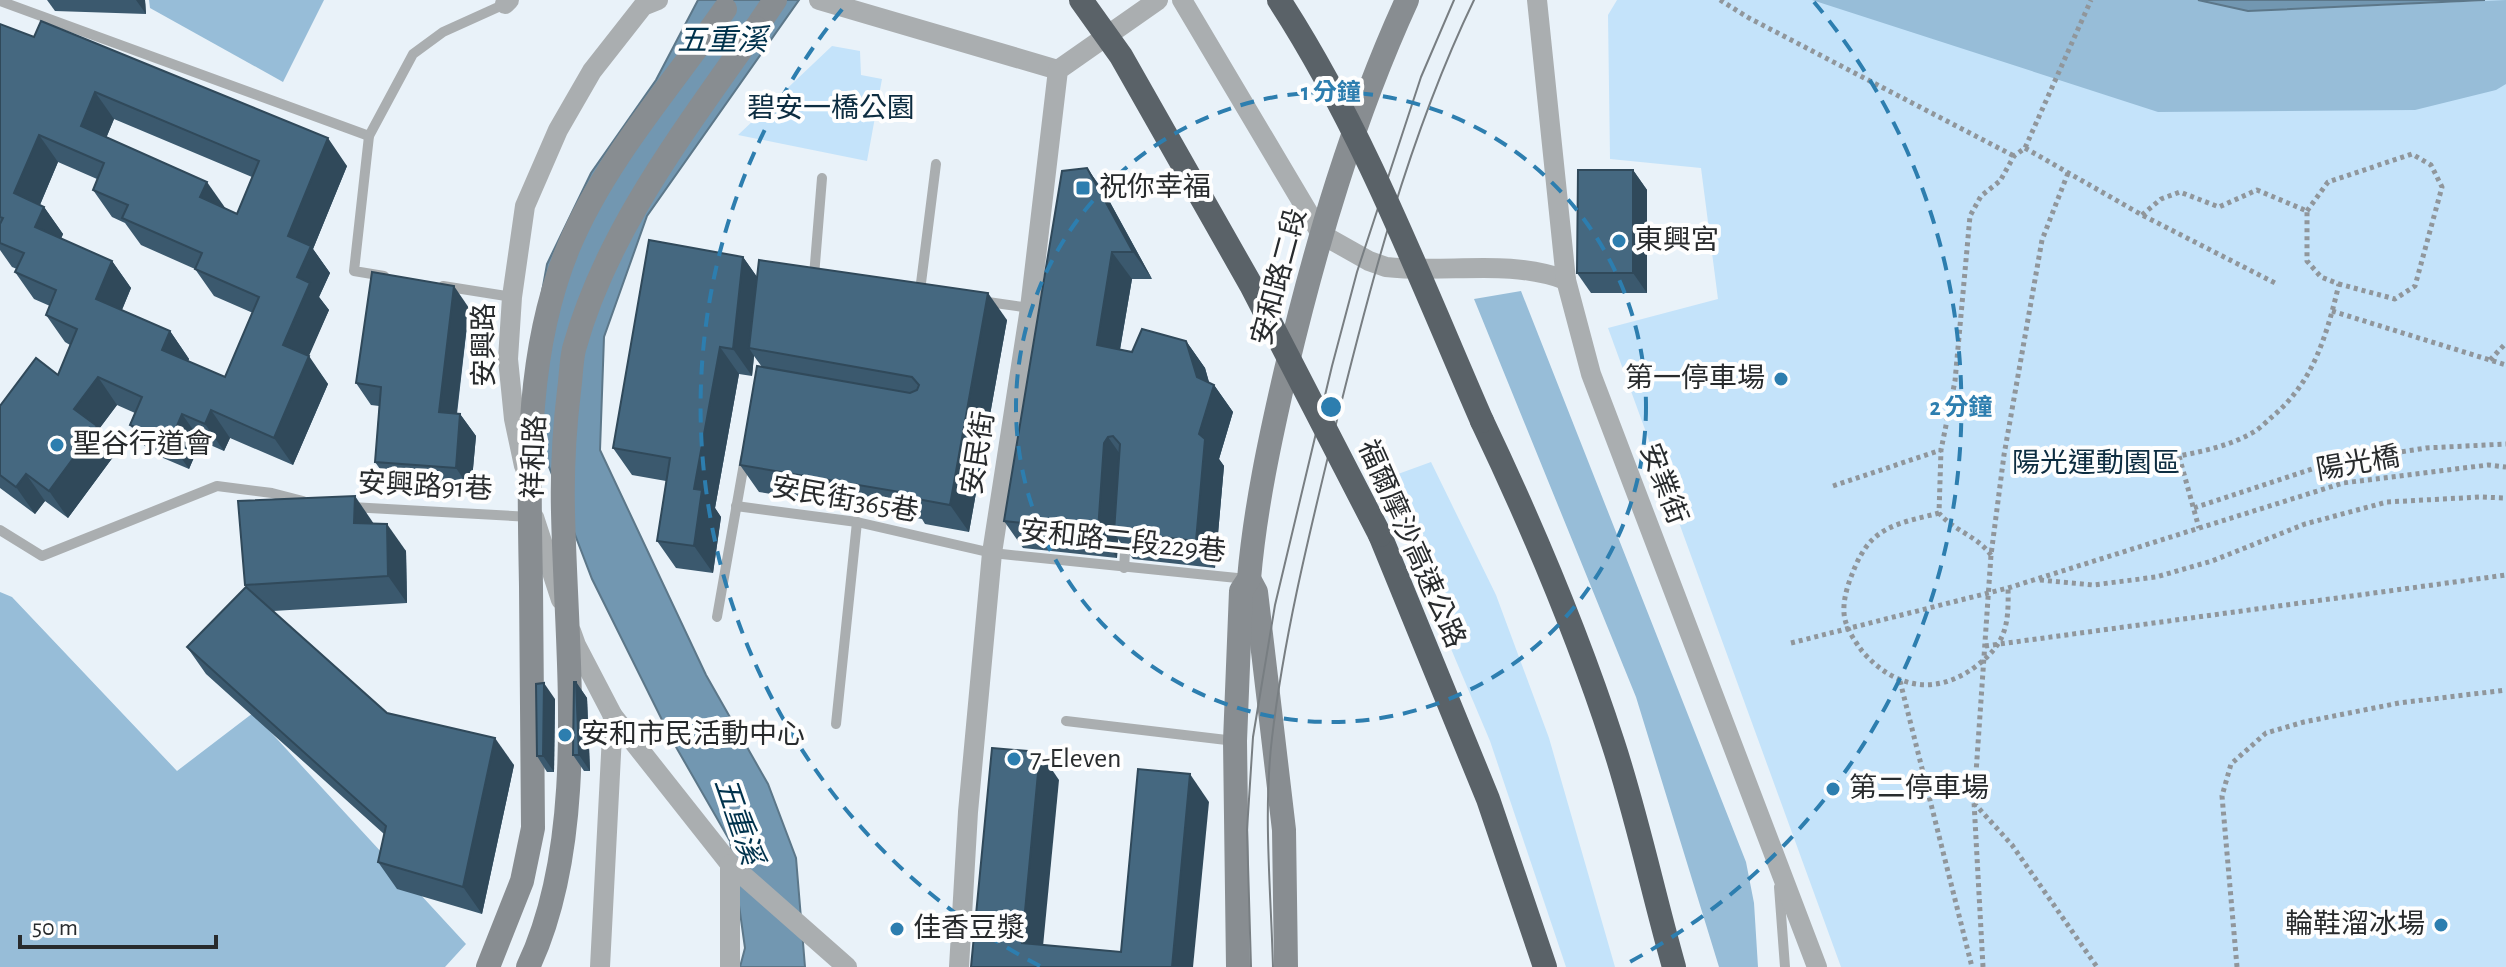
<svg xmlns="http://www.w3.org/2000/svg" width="2506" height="967" font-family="'Alegreya Sans','Noto Sans TC',sans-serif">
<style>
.green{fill:#c4e3fa}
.forest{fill:#97bdd8}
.water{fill:#7297b1;stroke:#5c7789;stroke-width:2}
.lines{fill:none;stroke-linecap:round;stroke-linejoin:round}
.path{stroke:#90969b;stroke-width:5;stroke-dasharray:4 4;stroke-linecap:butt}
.lane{stroke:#aaaeb0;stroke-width:10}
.street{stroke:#aaaeb0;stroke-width:20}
.secondary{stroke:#888d91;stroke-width:24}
.highway{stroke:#5a6268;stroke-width:24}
.tram{stroke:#787e82;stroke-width:2}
.secondary-bridge{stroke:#888d91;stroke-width:24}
.highway-bridge{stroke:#5a6268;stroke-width:24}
.wall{fill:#3b596e;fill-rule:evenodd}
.shaded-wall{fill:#30495a}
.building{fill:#456880;stroke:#30495a;stroke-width:2;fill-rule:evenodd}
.ring{fill:none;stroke:#2d7eaf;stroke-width:4;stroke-dasharray:14 10}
.poi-dot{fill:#2d7eaf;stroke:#fefefe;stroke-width:3}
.labels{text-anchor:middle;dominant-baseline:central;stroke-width:8;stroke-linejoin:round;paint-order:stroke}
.park-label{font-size:28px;fill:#0d2d41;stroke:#fefefe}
.poi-label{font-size:28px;fill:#282b2d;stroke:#fefefe;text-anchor:start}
.street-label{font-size:28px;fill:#282b2d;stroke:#fefefe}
.water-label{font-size:30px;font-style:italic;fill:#00324c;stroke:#fefefe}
.centre{fill:#2d7eaf;stroke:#fefefe;stroke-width:4}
.ring-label{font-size:24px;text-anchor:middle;font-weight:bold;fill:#2d7eaf;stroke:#fefefe;stroke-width:8;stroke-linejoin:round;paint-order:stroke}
</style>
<rect width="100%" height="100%" fill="#e9f2f9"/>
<g class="green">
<polygon points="1617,0 2506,0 2506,967 1841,967 1608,328 1718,299 1701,168 1610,159 1608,15"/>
<polygon points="832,46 860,51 861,75 882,79 867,161 738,135"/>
<polygon points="1431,462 1496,595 1549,738 1615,967 1566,967 1490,741 1413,559 1376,482"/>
</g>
<g class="forest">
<polygon points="149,0 324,0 283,82 150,8"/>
<polygon points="1812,0 2198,0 2248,11 2506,0 2506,84 2496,90 2415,110 2158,112"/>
<polygon points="1521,291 1746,862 1754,903 1758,967 1719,967 1636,697 1474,299"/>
<polygon points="0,592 12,597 177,771 253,713 466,944 445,967 0,967"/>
</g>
<g class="water">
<polygon points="698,0 799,0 647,216 604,337 600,450 706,675 768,784 796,858 805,967 740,967 745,948 730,841 672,740 592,579 538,438 530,358 547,264 591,173 656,80"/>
<polygon points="2198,0 2485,0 2248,11"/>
</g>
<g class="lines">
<g class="path">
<polyline points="1720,0 1749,18 2014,156"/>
<polyline points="2025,148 2142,215 2277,284"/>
<polyline points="2307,211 2328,182 2412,154 2431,165 2442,187 2415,286 2395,299 2339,284"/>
<path d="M2142,215L2161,199L2180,192L2219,207L2257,190L2307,211V261L2321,277L2339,284C2327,334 2314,381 2274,415C2267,421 2259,430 2250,434C2228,446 2204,451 2179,456L2199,528"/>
<polyline points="2332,311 2506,365"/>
<polyline points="2490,360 2506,343"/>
<polyline points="1833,486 1941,450"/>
<polyline points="2194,508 2330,463 2426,448 2506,444"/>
<path d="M1939,513C1917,519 1889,523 1872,540C1864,548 1857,561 1853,572C1848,584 1843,599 1844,613C1845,627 1854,640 1862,651C1893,687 1934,697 1975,667C2006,644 2009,625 2008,588"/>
<path d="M1991,555C1976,535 1954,531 1939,513L1941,450L1955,381L1970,216L1981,196L2000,181L2014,156L2025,148L2091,0"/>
<polyline points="2040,580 2093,585 2156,577 2212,561 2305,524 2387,502 2480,497 2506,498"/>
<polyline points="1791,643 2008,588 2343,483 2488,465 2506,467"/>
<polyline points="1985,646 2506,575"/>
<polyline points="1900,681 1972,967"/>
<polyline points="1974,803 2012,845 2097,967"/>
<polyline points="1983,967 1974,802 1991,555 2004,455 2042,240 2068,173"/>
<polyline points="2237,967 2222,796 2231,764 2266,733 2304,722 2399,703 2506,690"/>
</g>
<g class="lane">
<polyline points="0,1 369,136"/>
<polyline points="384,276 354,271 369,136 413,54 443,32 505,4"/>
<polyline points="819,276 814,276 822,178"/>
<polyline points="443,286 512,297"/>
<polyline points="920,291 936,164"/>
<polyline points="981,301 1030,308"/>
<polyline points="736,506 857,522 992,553 1247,579"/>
<polyline points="351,507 531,517"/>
<polyline points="0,530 42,556 217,486 272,493 303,501"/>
<polyline points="1124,568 1126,537"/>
<polyline points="717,617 745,458"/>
<polyline points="1066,721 1235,741"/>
<polyline points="836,724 857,522"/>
<polyline points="1779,887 1785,967"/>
</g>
<g class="street">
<polyline points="819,0 1058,70"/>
<path d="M1182,0L1321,234L1369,261L1386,267C1448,274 1506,258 1566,280"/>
<polyline points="1537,0 1566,280 1591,374 1817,967"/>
<polyline points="505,4 509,0"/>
<polyline points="524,466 514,419 508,359 512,297 525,206 558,130 592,71 643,6 658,0"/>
<polyline points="534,517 561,600"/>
<polyline points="571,631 576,645 613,716 730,864 847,967"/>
<polyline points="600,967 613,716"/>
<polyline points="730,967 730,864"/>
<polyline points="959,967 968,812 992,553 1030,308 1058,70 1158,0"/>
</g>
<g class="secondary">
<polyline points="756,28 775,0"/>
<polyline points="1249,579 1256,592 1284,830 1286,967"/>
<path d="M1238,967L1235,741L1241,591L1249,579C1255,509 1270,439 1286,370C1316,244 1353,118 1407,0"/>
</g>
<g class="highway">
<path d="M1482,421C1532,526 1577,632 1613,743C1637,816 1653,893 1674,967"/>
<polyline points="1380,535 1488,799 1545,967"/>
</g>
<g class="tram">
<polyline points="1251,967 1247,830 1253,737 1275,605 1332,366 1357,272 1421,77 1454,0"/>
<path d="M1273,967C1271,892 1263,813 1272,738C1284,636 1309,535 1333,436C1369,289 1408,137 1474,0"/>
</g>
<g class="secondary-bridge">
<path d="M488,967L522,881L533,828C532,748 532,667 531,586C529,472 524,354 569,246C605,160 672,85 725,9"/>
<path d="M528,967C590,836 566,654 563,512C562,470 564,432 569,391C571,377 571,362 574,349C607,229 686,129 756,28"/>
</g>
<g class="highway-bridge">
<polyline points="1081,0 1121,56 1251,285 1380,535"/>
<path d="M1279,0C1364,131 1420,279 1482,421"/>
</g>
</g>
<g class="wall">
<polygon points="47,0 145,0 146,14 55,11"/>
<path d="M0,24L347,166L313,249L330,273L319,297L329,310L308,356L328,384L293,465L230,438L224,451L201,441L189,469L149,452L130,425L135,413L117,405L99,429L116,453L68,518L45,501L35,514L0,488V406L58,375L70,345L65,342L46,315L50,306L34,299L15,272L17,269L12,267L0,250ZM114,119L252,177L237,214L226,209L106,138ZM58,162L97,179L93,190L112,217L125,223L141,245L195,269L214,296L253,313L225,377L188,361L189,359L170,331L122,310L131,288L112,261L61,239L63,234L44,207L40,205Z"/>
<polygon points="1087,168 1106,195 1152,279 1132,279 1120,350 1132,352 1186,341 1205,368 1209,383 1214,385 1233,412 1219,459 1224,466 1215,568 1133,559 1118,539 1117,558 1023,548 1004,521"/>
<polygon points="1633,170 1647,190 1647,293 1591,293 1577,273"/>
<polygon points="743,257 757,277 1007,320 969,532 925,524 922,519 759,492 740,465 762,367 754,356 752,376 739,374 715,508 721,517 713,573 676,568 657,541 666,481 632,475 613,448"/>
<polygon points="469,308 457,414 460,414 476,436 471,490 390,483 375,462 379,406 371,405 356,383"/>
<polygon points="374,524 406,551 407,603 273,611 387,713 514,765 482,914 397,889 378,862 384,834 206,674 187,647 246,587 245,585"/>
<polygon points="576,682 587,698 590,771 584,771 573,755"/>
<polygon points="555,699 554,772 547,772 537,756"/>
</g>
<g class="shaded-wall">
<polygon points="136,0 145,0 146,14"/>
<polygon points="95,92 114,119 100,153 81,126"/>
<polygon points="39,135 58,162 33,221 14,193"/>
<polygon points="328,138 347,166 313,249 330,273 319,297 329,310 302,372 283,345 297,277 288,236"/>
<polygon points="1087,168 1106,195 1152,279 1133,252"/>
<polygon points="1633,170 1647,190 1647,293 1633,273"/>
<polygon points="207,182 226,209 200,197"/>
<polygon points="44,207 63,234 54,254 35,227"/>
<polygon points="1112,252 1132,279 1116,372 1097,345"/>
<polygon points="743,257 762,284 749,348 754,356 752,376 733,349"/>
<polygon points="112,261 131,288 115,326 96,299"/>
<polygon points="454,286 469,308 454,434 439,412"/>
<polygon points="988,293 1007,320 969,532 950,505"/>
<polygon points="170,331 189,359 181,377 162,350"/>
<polygon points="1186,341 1205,368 1212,392 1214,385 1233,412 1219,459 1224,466 1215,568 1196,541 1199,434 1197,377"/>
<polygon points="720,347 739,374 715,508 721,517 713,573 694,546 694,489"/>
<polygon points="309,356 328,384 293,465 274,438"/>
<polygon points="98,377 117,405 99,429 116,453 68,518 49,491 74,409"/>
<polygon points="211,410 230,438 224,451 205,424"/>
<polygon points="182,414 201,441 189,469 170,442"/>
<polygon points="460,414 476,436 471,490 456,468"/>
<polygon points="1108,437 1127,464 1114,532 1118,539 1117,558 1098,531 1104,443"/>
<polygon points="26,474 45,501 35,514 16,487"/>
<polygon points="355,496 374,524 354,523"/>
<polygon points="387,524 406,551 407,603 388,576"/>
<polygon points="576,682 587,698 590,771 579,755"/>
<polygon points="544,683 555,699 554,772 543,756"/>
<polygon points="495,738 514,765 482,914 463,887"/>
<polygon points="1040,752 1059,780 1041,967 1022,943"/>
<polygon points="1190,774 1209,802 1193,967 1172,967"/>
</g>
<g class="building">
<path d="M41,21L328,138L288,236L311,246L297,277L310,283L283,345L309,356L274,438L211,410L205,424L182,414L170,442L130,425L142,397L98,377L74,409L97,426L49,491L26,474L16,487L0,475V406L36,358L58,375L77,329L46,315L56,290L15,272L24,253L0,243V224L3,218L0,217V24L34,37ZM95,92L259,161L237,214L200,197L207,182L81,126ZM39,135L104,163L93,190L128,205L122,218L202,253L195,269L259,297L225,377L162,350L170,331L96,299L112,261L35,227L44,207L14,193Z"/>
<polygon points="1087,168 1133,252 1112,252 1097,345 1132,352 1142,329 1186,341 1197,377 1214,385 1199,434 1205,439 1196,541 1114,532 1120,444 1113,436 1108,437 1104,443 1098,531 1004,521 1062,171"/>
<polygon points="1578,170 1633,170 1633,273 1577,273"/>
<polygon points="649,240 743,257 733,349 720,347 694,489 702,490 694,546 657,541 670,458 613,448"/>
<polygon points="759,260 988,293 950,505 906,497 906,493 740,465 757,366 910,393 917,390 919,385 912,377 749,348"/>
<polygon points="372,272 454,286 439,412 460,414 456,468 375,462 381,387 356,383"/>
<polygon points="355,496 354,523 387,524 388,576 245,585 238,501"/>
<polygon points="246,587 387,713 495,738 463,887 378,862 386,826 187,647"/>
<polygon points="574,682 576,682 579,755 573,755"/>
<polygon points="544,683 543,756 537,756 536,684"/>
<polygon points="992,748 1040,752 1022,943 1121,952 1138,769 1190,774 1172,967 971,967"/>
</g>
<g class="ring">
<circle cx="1331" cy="407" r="315"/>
<path d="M1040 966A630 630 0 0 1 848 2M1814 2A630 630 0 0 1 1622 966"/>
</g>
<g class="poi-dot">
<rect x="1075" y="180" width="16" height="16" rx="4"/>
<circle cx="1619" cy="241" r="8"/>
<circle cx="1781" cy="379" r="8"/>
<circle cx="57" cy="445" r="8"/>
<circle cx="565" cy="735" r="8"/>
<circle cx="1014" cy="759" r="8"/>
<circle cx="1833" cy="789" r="8"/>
<circle cx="2441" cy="925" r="8"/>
<circle cx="897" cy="929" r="8"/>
</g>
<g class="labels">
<g class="park-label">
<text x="831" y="109">碧安一橋公園</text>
<text x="2096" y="464">陽光運動園區</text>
</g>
<g class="poi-label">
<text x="1099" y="188">祝你幸福</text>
<text x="1635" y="241">東興宮</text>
<text x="1765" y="379" text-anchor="end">第一停車場</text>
<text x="73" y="445">聖谷行道會</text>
<text x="581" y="735">安和市民活動中心</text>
<text x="1030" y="759">7-Eleven</text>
<text x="1849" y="789">第二停車場</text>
<text x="2425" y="925" text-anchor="end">輪鞋溜冰場</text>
<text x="913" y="929">佳香豆漿</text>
</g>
<g class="street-label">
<text transform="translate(1280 277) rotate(-75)">安和路二段</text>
<text transform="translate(485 345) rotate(-90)">安興路</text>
<text transform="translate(979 453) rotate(-81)">安民街</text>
<text transform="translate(535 457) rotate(-88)">祥和路</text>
<text transform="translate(2358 464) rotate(-10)">陽光橋</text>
<text transform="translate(1663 484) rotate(69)">安業街</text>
<text transform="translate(425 487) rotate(3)">安興路91巷</text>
<text transform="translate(845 500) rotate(10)">安民街365巷</text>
<text transform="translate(1123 542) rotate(6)">安和路二段229巷</text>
<text transform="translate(1411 544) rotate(66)">福爾摩沙高速公路</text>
</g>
<g class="water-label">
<text x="722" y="41">五重溪</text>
<text transform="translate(738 821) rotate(71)">五重溪</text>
</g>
</g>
<circle cx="1331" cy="407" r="12" class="centre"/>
<g class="ring-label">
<text x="1331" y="100">1 分鐘</text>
<text x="1961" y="415">2 分鐘</text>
</g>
<path d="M20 935v12h196v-12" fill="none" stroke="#282b2d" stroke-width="4"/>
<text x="32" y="935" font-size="24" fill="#282b2d" stroke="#fefefe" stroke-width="6" paint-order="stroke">50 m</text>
</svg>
